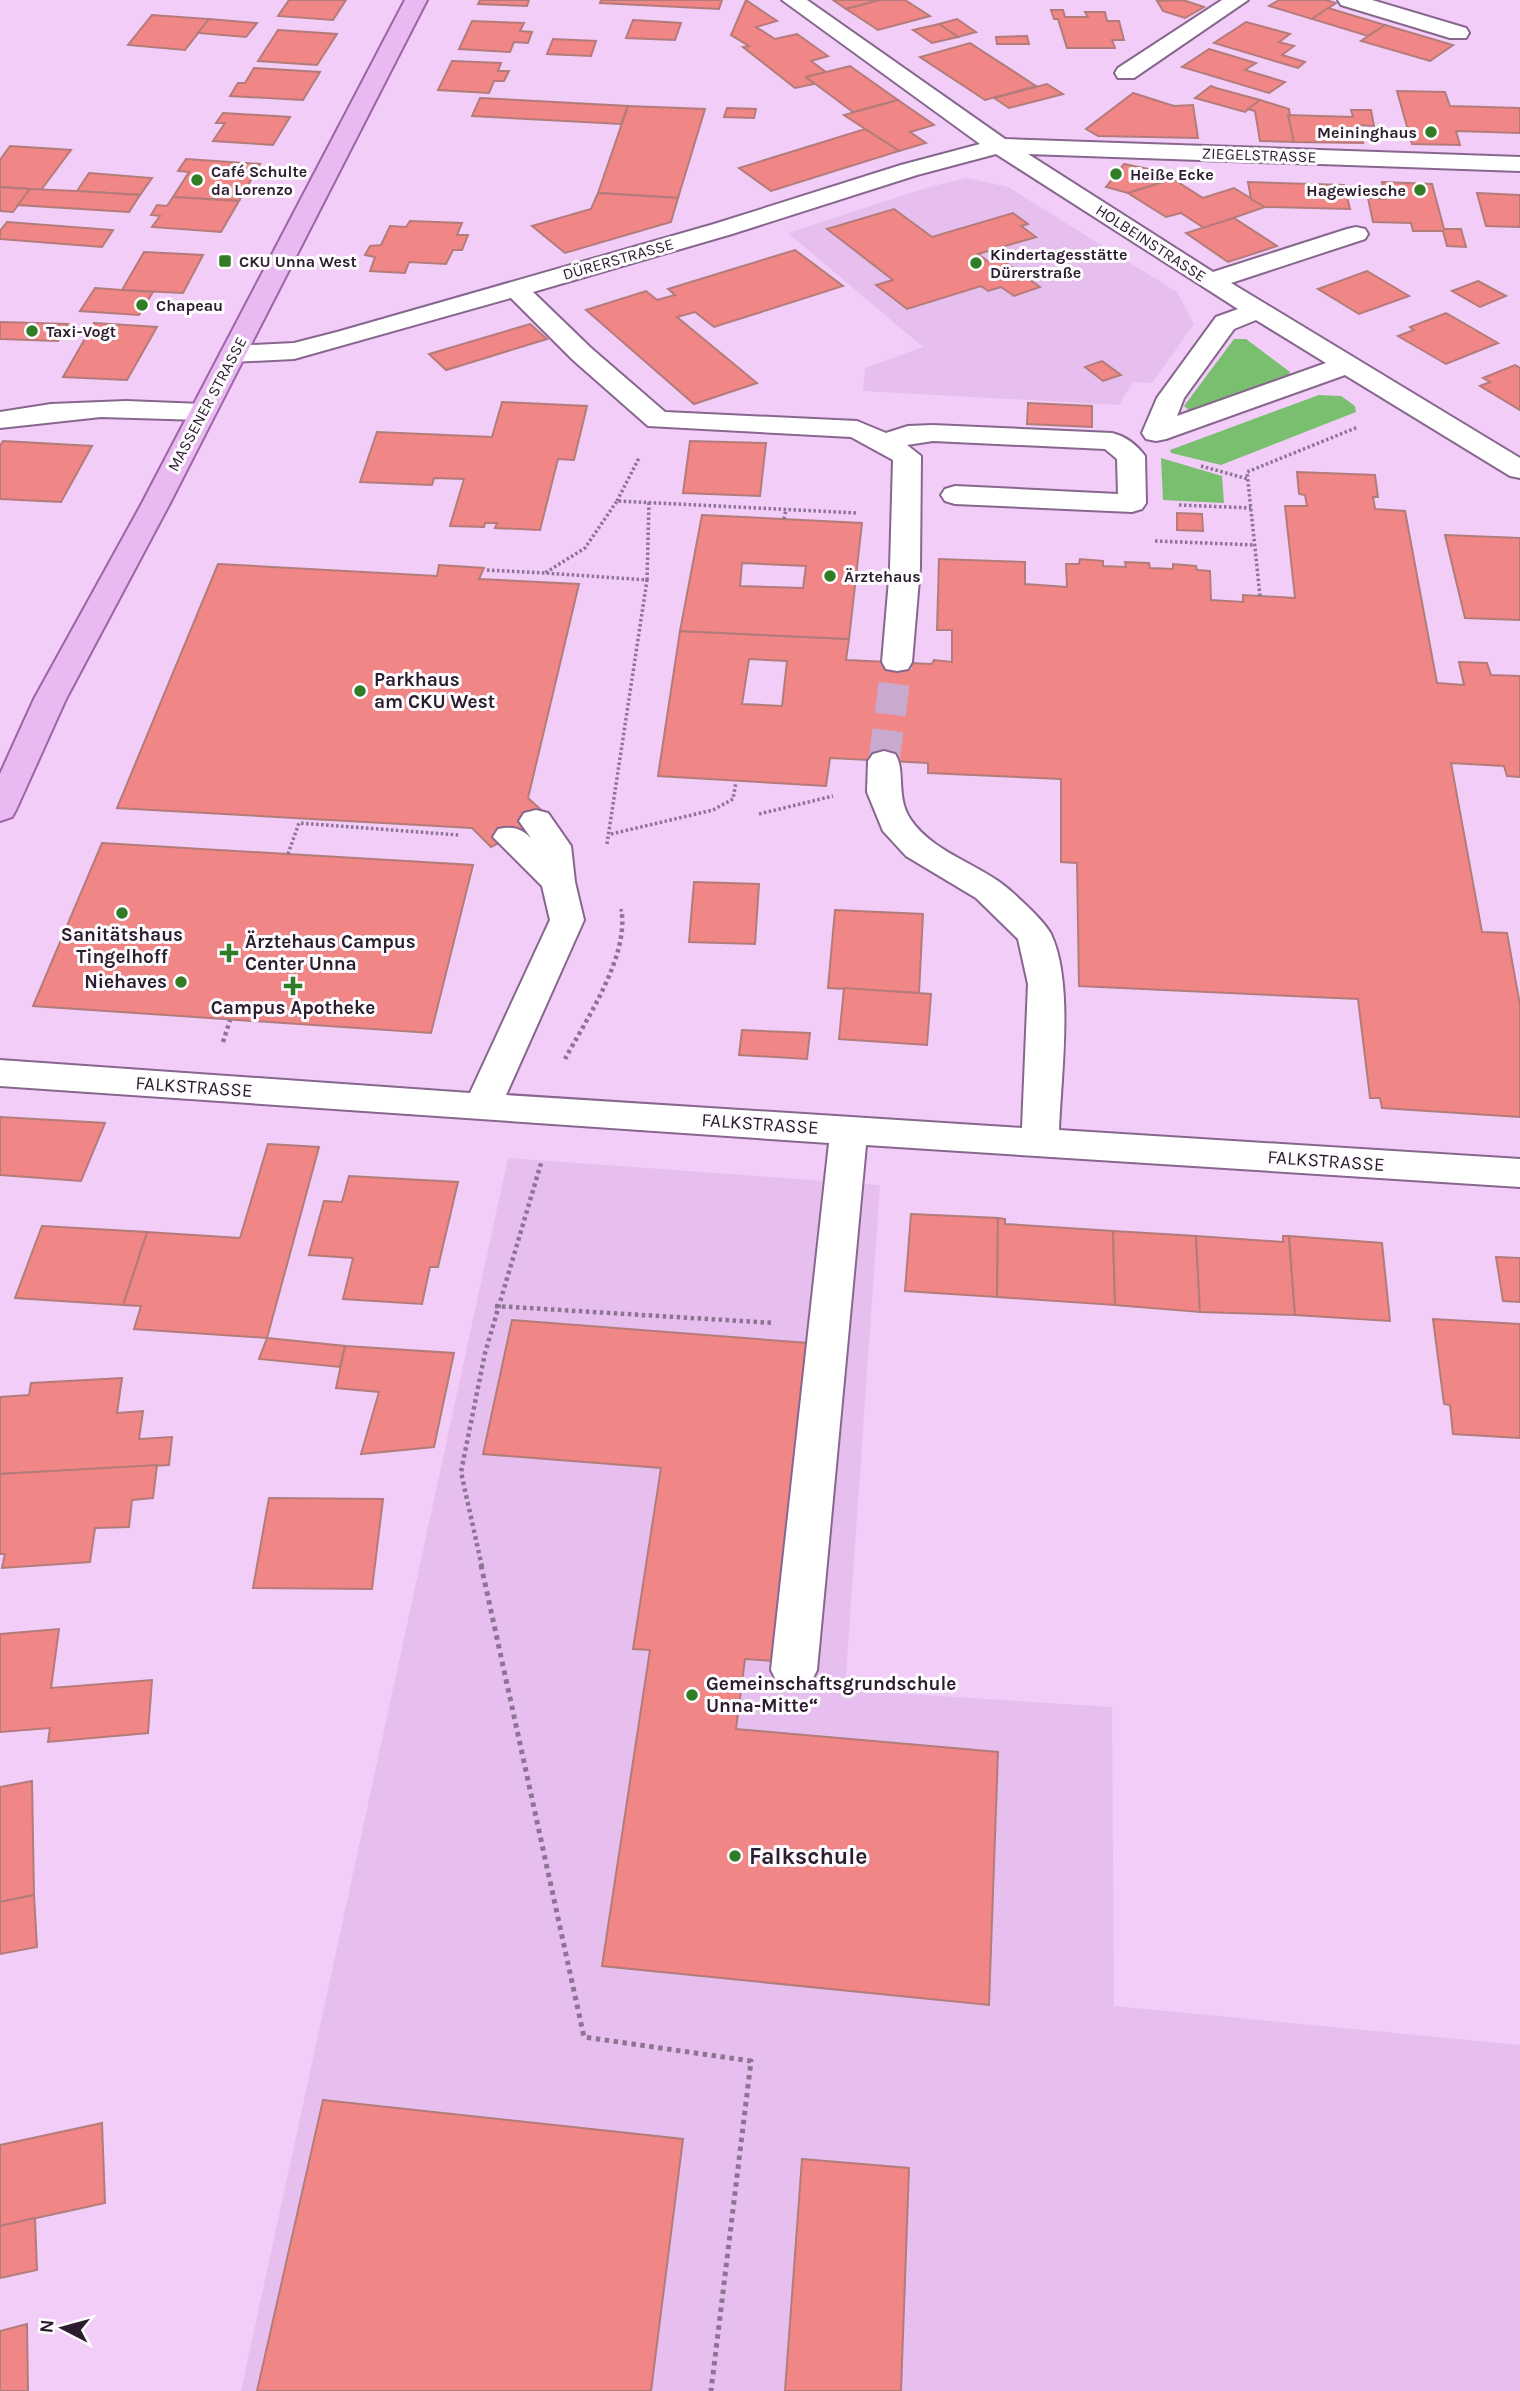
<svg xmlns="http://www.w3.org/2000/svg" width="1520" height="2391" font-family="Karla,sans-serif">
<style>
.built{fill:#e7bfef}
.green{fill:#7abe70}
.building{fill:#f18686;stroke:#b37c7a;stroke-width:2;fill-rule:evenodd}
.lines{fill:none;stroke-linecap:round;stroke-linejoin:round}
.minor-tunnel{stroke:#c9aacf;stroke-width:31;stroke-dasharray:31 16;stroke-linecap:butt}
.minor-casing{stroke:#87678d;stroke-width:4}
.major-casing{stroke:#9d64a7;stroke-width:4}
.path-far2{stroke:#8d7492;stroke-width:3.5;stroke-dasharray:2.5 2.5;stroke-linecap:butt}
.path-far1{stroke:#8d7492;stroke-width:4.5;stroke-dasharray:3.5 3.5;stroke-linecap:butt}
.path{stroke:#8d7492;stroke-width:5;stroke-dasharray:4.5 4.5;stroke-linecap:butt}
.minor{fill:#fff;fill-rule:evenodd}
.major{fill:#e9b9f1;fill-rule:evenodd}
.poi-dot{fill:#307d25;stroke:#fefbff;stroke-width:2.5}
.labels{text-anchor:middle;dominant-baseline:central;stroke-width:6;stroke-linejoin:round;paint-order:stroke}
.far-poi-label{font-size:16px;font-weight:bold;fill:#2b1d2d;stroke:#fefbff;text-anchor:start}
.far-street-label{font-size:16px;fill:#2b1d2d;stroke:#fefbff}
.poi-label{font-size:19px;font-weight:bold;fill:#2b1d2d;stroke:#fefbff;text-anchor:start}
.street-label{font-size:19px;fill:#2b1d2d;stroke:#fefbff}
.near-poi-label{font-size:23px;font-weight:bold;fill:#2b1d2d;stroke:#fefbff;text-anchor:start}
</style>
<rect width="100%" height="100%" fill="#f1cdf8"/>
<g class="built">
<polygon points="967,178 1008,187 1177,292 1194,324 1152,383 1133,382 1119,405 863,391 865,368 923,347 788,233 929,187"/>
<polygon points="508,1158 880,1185 845,1690 1112,1707 1114,2006 1520,2045 1520,2391 241,2391"/>
</g>
<g class="green">
<polygon points="1234,339 1246,339 1290,372 1287,379 1191,412 1184,406"/>
<polygon points="1319,395 1341,396 1355,406 1356,412 1221,465 1171,453 1170,450"/>
<polygon points="1161,458 1222,476 1224,503 1163,500"/>
</g>
<g class="building">
<polygon points="289,0 346,0 333,20 278,16"/>
<polygon points="480,0 529,0 527,6 478,4"/>
<polygon points="601,0 722,0 719,9 600,3"/>
<polygon points="746,0 777,21 756,27 775,39 797,34 828,56 811,61 826,72 806,77 814,84 795,88 743,47 749,46 731,35"/>
<polygon points="833,0 880,0 846,9"/>
<polygon points="880,0 905,0 930,16 878,30 846,9"/>
<polygon points="1183,0 1204,7 1185,18 1163,11 1157,1"/>
<polygon points="1279,0 1326,0 1336,3 1312,19 1269,6"/>
<polygon points="1328,8 1385,25 1368,36 1312,19"/>
<polygon points="1051,10 1063,10 1065,17 1088,17 1085,12 1105,12 1107,21 1119,21 1124,40 1112,40 1115,48 1067,48 1058,19 1054,19"/>
<polygon points="152,15 209,19 185,50 128,45"/>
<polygon points="209,19 257,23 246,37 198,33"/>
<polygon points="957,19 976,32 958,37 939,24"/>
<polygon points="633,20 681,23 675,40 626,38"/>
<polygon points="472,21 524,23 520,31 532,32 528,43 514,42 510,52 459,49"/>
<polygon points="1246,22 1290,34 1279,42 1294,46 1282,55 1305,62 1298,68 1214,43"/>
<polygon points="939,24 958,37 932,43 913,30"/>
<polygon points="1385,25 1453,45 1430,61 1361,41"/>
<polygon points="278,30 337,34 317,65 258,61"/>
<polygon points="1027,36 1029,44 997,44 996,37"/>
<polygon points="553,39 596,41 591,56 547,54"/>
<polygon points="970,43 1036,86 985,100 920,57"/>
<polygon points="1209,49 1256,63 1245,70 1285,82 1269,93 1182,67"/>
<polygon points="452,61 501,63 498,71 509,71 504,81 494,81 489,93 438,90"/>
<polygon points="850,66 898,100 853,112 806,77"/>
<polygon points="254,68 320,72 303,100 230,96 238,83 245,83"/>
<polygon points="1047,84 1063,94 1009,108 994,98"/>
<polygon points="1211,86 1216,88 1260,100 1245,112 1195,98"/>
<polygon points="1397,91 1445,92 1450,106 1520,108 1520,133 1456,131 1460,145 1412,144"/>
<polygon points="1133,93 1174,106 1193,105 1198,138 1098,136 1086,129"/>
<polygon points="480,98 628,106 621,124 472,116"/>
<polygon points="898,100 934,125 910,132 926,143 899,151 844,115"/>
<polygon points="1260,100 1289,109 1294,142 1260,141 1255,111 1248,109"/>
<polygon points="628,106 705,109 678,198 598,193"/>
<polygon points="727,108 756,109 754,118 724,117"/>
<polygon points="1351,110 1371,110 1374,126 1358,125 1363,143 1294,142 1288,115 1353,117"/>
<polygon points="223,113 290,117 273,145 213,141 225,123 216,123"/>
<polygon points="865,129 899,151 771,191 739,168"/>
<polygon points="10,146 71,150 41,190 0,187 0,160"/>
<polygon points="186,159 260,164 239,201 173,197 189,172 178,171"/>
<polygon points="1124,164 1163,172 1173,179 1128,193 1106,187"/>
<polygon points="89,173 152,178 140,195 77,191"/>
<polygon points="1173,179 1203,198 1234,188 1265,207 1204,228 1181,213 1166,217 1128,193"/>
<polygon points="1248,182 1344,185 1350,209 1265,207 1251,199"/>
<polygon points="1382,182 1432,184 1444,229 1461,229 1466,247 1447,246 1443,231 1413,231 1411,223 1373,222 1368,198 1385,199"/>
<polygon points="0,187 30,189 13,212 0,211"/>
<polygon points="30,189 77,191 140,195 129,212 18,205"/>
<polygon points="598,193 678,198 671,222 565,253 532,226 591,209"/>
<polygon points="1477,193 1520,195 1520,227 1486,226"/>
<polygon points="173,197 239,201 221,232 152,227 160,216 151,215 157,205 167,206"/>
<polygon points="894,209 932,237 1013,213 1028,224 1021,226 1036,237 978,254 989,262 1001,259 1040,287 1014,296 1001,287 988,291 981,286 907,309 876,285 893,280 827,229"/>
<polygon points="1234,218 1277,246 1228,262 1186,233"/>
<polygon points="410,221 462,223 457,235 468,235 462,250 453,250 446,264 409,262 405,273 370,271 375,257 365,255 370,246 381,245 390,226 406,227"/>
<polygon points="7,222 113,230 102,247 0,239 0,231"/>
<polygon points="795,250 843,286 714,327 695,312 677,317 757,383 694,404 586,310 646,291 657,300 675,295 668,289"/>
<polygon points="144,252 203,255 183,293 122,290"/>
<polygon points="1367,271 1409,296 1359,314 1318,289"/>
<polygon points="1478,281 1506,296 1480,307 1452,291"/>
<polygon points="95,288 122,290 153,292 139,315 80,311"/>
<polygon points="1446,313 1498,343 1446,364 1398,336 1414,330 1410,327"/>
<polygon points="0,322 68,324 58,341 0,339"/>
<polygon points="94,323 157,327 127,380 63,377"/>
<polygon points="530,324 547,339 446,370 429,354"/>
<polygon points="1102,361 1121,375 1103,381 1085,367"/>
<polygon points="1515,365 1520,368 1520,410 1480,386 1490,382 1483,378"/>
<polygon points="502,402 587,406 574,460 558,459 540,530 495,528 497,523 485,523 484,527 450,526 464,479 434,478 432,485 360,482 377,432 492,437"/>
<polygon points="1028,403 1092,406 1092,427 1027,424"/>
<polygon points="3,441 92,446 61,502 0,499 0,446"/>
<polygon points="690,441 766,443 760,496 683,493"/>
<path d="M1297,472L1375,475L1378,497H1373L1375,509L1405,511L1437,683L1464,685L1459,662L1487,663L1491,675L1520,676V777L1507,776L1504,766L1451,763L1482,932L1507,933L1520,1005V1117L1382,1108L1380,1098H1370L1358,999L1079,986L1077,863L1061,862V779L928,773V763L830,758L826,786L658,776L680,631L849,639L846,660L932,664L934,660L952,662V630H937L939,559L1025,562V584L1067,587L1066,564H1079L1080,559L1103,561V566L1126,567L1125,562L1149,563L1150,568L1173,569V564L1196,566L1197,570L1210,571L1211,600L1243,602V595L1295,598L1285,506H1307L1305,495L1299,494ZM749,659L787,661L782,706L742,704Z"/>
<polygon points="1177,513 1202,514 1203,531 1177,530"/>
<path d="M702,515L862,523L849,639L680,631ZM742,563L806,566L803,588L740,586Z"/>
<polygon points="1445,535 1520,538 1520,620 1465,618"/>
<polygon points="218,564 437,576 439,565 484,568 479,579 579,584 528,798 549,817 491,847 472,828 117,808"/>
<polygon points="102,843 473,865 431,1033 33,1006"/>
<polygon points="694,882 759,884 755,944 689,942"/>
<polygon points="835,910 923,914 919,993 828,988"/>
<polygon points="844,988 931,994 927,1045 839,1039"/>
<polygon points="742,1030 810,1033 807,1059 739,1055"/>
<polygon points="0,1117 105,1123 81,1181 0,1175"/>
<polygon points="268,1144 319,1147 267,1338 134,1329 141,1306 123,1305 147,1232 240,1238"/>
<polygon points="349,1176 458,1182 438,1267 430,1267 422,1304 343,1299 353,1258 309,1255 324,1201 342,1202"/>
<polygon points="911,1214 998,1218 997,1297 905,1291"/>
<polygon points="998,1218 1005,1219 1005,1224 1113,1231 1115,1305 997,1297"/>
<polygon points="42,1226 147,1232 123,1305 15,1298"/>
<polygon points="1113,1231 1196,1236 1200,1312 1115,1305"/>
<polygon points="1196,1236 1283,1242 1283,1236 1289,1236 1295,1315 1200,1312"/>
<polygon points="1289,1236 1382,1243 1390,1321 1295,1315"/>
<polygon points="1496,1257 1520,1258 1520,1302 1503,1301"/>
<polygon points="1433,1319 1520,1324 1520,1438 1453,1434 1450,1405 1444,1404"/>
<polygon points="512,1320 808,1343 773,1661 745,1659 736,1729 998,1752 989,2005 602,1966 650,1650 633,1649 661,1468 483,1454"/>
<polygon points="267,1338 345,1346 340,1367 259,1359"/>
<polygon points="345,1346 454,1353 434,1447 361,1454 379,1392 336,1388"/>
<polygon points="122,1378 117,1413 143,1411 139,1439 172,1437 169,1465 0,1474 0,1397 29,1395 31,1383"/>
<polygon points="157,1465 153,1498 132,1500 129,1527 95,1528 90,1562 2,1568 5,1554 0,1554 0,1474"/>
<polygon points="269,1498 383,1499 372,1589 253,1588"/>
<polygon points="59,1629 51,1688 152,1680 148,1733 48,1742 50,1728 0,1732 0,1634"/>
<polygon points="32,1781 34,1895 0,1902 0,1787"/>
<polygon points="34,1895 37,1947 0,1954 0,1902"/>
<polygon points="323,2100 683,2139 651,2391 257,2391"/>
<polygon points="102,2123 105,2203 0,2226 0,2145"/>
<polygon points="802,2159 909,2168 901,2391 785,2391"/>
<polygon points="35,2218 37,2270 0,2278 0,2226"/>
<polygon points="27,2324 28,2391 0,2391 0,2331"/>
</g>
<g class="lines">
<polyline class="minor-tunnel" points="884,761 897,662"/>
<g class="minor-casing">
<g id="minor">
<path d="M782,0H807L1005,139L1520,157V171L1028,154L1213,272L1347,229L1356,227L1365,229L1368,234L1365,239L1231,283L1520,458V478L1510,476L1345,375L1166,439L1156,441L1146,439L1142,433L1157,398L1216,317L1238,309L996,154L917,175L732,234L533,292L591,348L665,412L857,421L886,433L908,426L933,425L1112,433C1125,436 1137,445 1145,456L1146,503L1142,509L1132,512L955,504L945,501L941,495L945,489L955,486L1118,494L1117,459L1105,449L933,441L907,445L921,456L920,568L912,662L908,669L897,671L886,669L882,662L890,568L893,460L851,437L648,426L573,360L511,298L294,359L233,362L224,360L220,354L224,348L233,346L294,343L337,332L714,224L901,165L980,144ZM1256,320L1326,363L1177,416L1184,398L1234,329Z"/>
<polygon points="1222,0 1248,0 1134,78 1118,78 1115,73 1118,68"/>
<polygon points="1338,0 1372,0 1466,28 1469,33 1466,38 1450,38 1341,5"/>
<polygon points="126,401 202,404 212,406 216,412 212,418 202,420 101,417 0,428 0,412 51,404"/>
<path d="M884,751L895,754C906,770 895,797 911,820C931,849 969,861 998,881C1011,890 1044,920 1051,934C1074,983 1061,1075 1059,1130L1520,1159V1187L866,1145L817,1670L810,1684L794,1690L778,1684L771,1670L829,1143L0,1086V1060L470,1093L550,920L542,886L493,837L498,829C513,826 520,828 531,838L519,821L524,813L536,810L548,813L571,846L575,882L584,920L506,1095L1022,1128L1028,984L1018,939L976,898L906,856L883,831L867,792L868,761L873,754Z"/>
</g>
</g>
<g class="major-casing">
<polygon id="major" points="405,0 427,0 169,505 66,699 16,810 12,817 0,821 0,774 34,699 141,505"/>
</g>
<g class="path-far2">
<polyline points="1201,466 1248,479"/>
<polyline points="617,501 639,458"/>
<polyline points="1179,505 1251,508"/>
<polyline points="784,519 786,509"/>
<polyline points="1155,541 1255,545"/>
<polyline points="487,570 545,573"/>
<polyline points="647,580 649,502"/>
<polyline points="1260,596 1247,472 1358,427"/>
<polyline points="759,814 833,796"/>
<polyline points="611,834 713,810 733,799 736,782"/>
<polyline points="607,844 647,580 545,573 585,548 617,501 856,513"/>
<polyline points="288,854 299,823 459,835"/>
<polyline points="621,909 622,917"/>
</g>
<g class="path-far1">
<polyline points="223,1042 230,1020"/>
<path d="M565,1059C586,1020 626,961 622,915"/>
<polyline points="495,1306 774,1323"/>
<polyline points="482,1567 461,1472 485,1353 542,1160"/>
</g>
<polyline class="path" points="481,1565 584,2037 751,2061 711,2391"/>
<use href="#minor" class="minor"/>
<use href="#major" class="major"/>
</g>
<g class="poi-dot">
<circle cx="1431" cy="132" r="7"/>
<circle cx="1116" cy="174" r="7"/>
<circle cx="197" cy="180" r="7"/>
<circle cx="1420" cy="190" r="7"/>
<rect x="218" y="254" width="14" height="14" rx="3.5"/>
<circle cx="976" cy="263" r="7"/>
<circle cx="142" cy="305" r="7"/>
<circle cx="32" cy="331" r="7"/>
<circle cx="830" cy="576" r="7"/>
<circle cx="360" cy="691" r="7"/>
<circle cx="122" cy="913" r="7"/>
<path d="M225.5 942.5h7v7h7v7h-7v7h-7v-7h-7v-7h7z"/>
<circle cx="181" cy="982" r="7"/>
<path d="M289.5 975.5h7v7h7v7h-7v7h-7v-7h-7v-7h7z"/>
<circle cx="692" cy="1695" r="7"/>
<circle cx="735" cy="1856" r="7"/>
</g>
<g class="labels">
<g class="far-poi-label">
<text x="1417" y="132" text-anchor="end">Meininghaus</text>
<text x="211" y="171">Café Schulte<tspan x="211" dy="18">da Lorenzo</tspan></text>
<text x="1130" y="174">Heiße Ecke</text>
<text x="1406" y="190" text-anchor="end">Hagewiesche</text>
<text x="990" y="254">Kindertagesstätte<tspan x="990" dy="18">Dürerstraße</tspan></text>
<text x="239" y="261">CKU Unna West</text>
<text x="156" y="305">Chapeau</text>
<text x="46" y="331">Taxi-Vogt</text>
<text x="844" y="576">Ärztehaus</text>
</g>
<g class="far-street-label">
<text transform="translate(1259 155) rotate(2)">ZIEGELSTRASSE</text>
<text transform="translate(1151 243) rotate(33)">HOLBEINSTRASSE</text>
<text transform="translate(618 259) rotate(-16)">DÜRERSTRASSE</text>
<text transform="translate(207 404) rotate(-62)">MASSENER STRASSE</text>
</g>
<g class="poi-label">
<text x="374" y="680">Parkhaus<tspan x="374" dy="22">am CKU West</tspan></text>
<text x="122" y="935" text-anchor="middle">Sanitätshaus<tspan x="122" dy="22">Tingelhoff</tspan></text>
<text x="245" y="942">Ärztehaus Campus<tspan x="245" dy="22">Center Unna</tspan></text>
<text x="167" y="982" text-anchor="end">Niehaves</text>
<text x="293" y="1008" text-anchor="middle">Campus Apotheke</text>
<text x="706" y="1684">Gemeinschaftsgrundschule<tspan x="706" dy="22">Unna-Mitte“</tspan></text>
</g>
<g class="street-label">
<text transform="translate(194 1087) rotate(4)">FALKSTRASSE</text>
<text transform="translate(760 1124) rotate(4)">FALKSTRASSE</text>
<text transform="translate(1326 1161) rotate(4)">FALKSTRASSE</text>
</g>
<g class="near-poi-label">
<text x="749" y="1856">Falkschule</text>
</g>
</g>
<g transform="translate(63 2328) rotate(276)" stroke="#fefbff" stroke-width="5" paint-order="stroke">
<path d="M0-5L12 26L0 18L-12 26Z" fill="#2b1d2d"/>
<text y="-10" font-size="19" font-weight="bold" text-anchor="middle" fill="#2b1d2d">N</text>
</g>
</svg>
